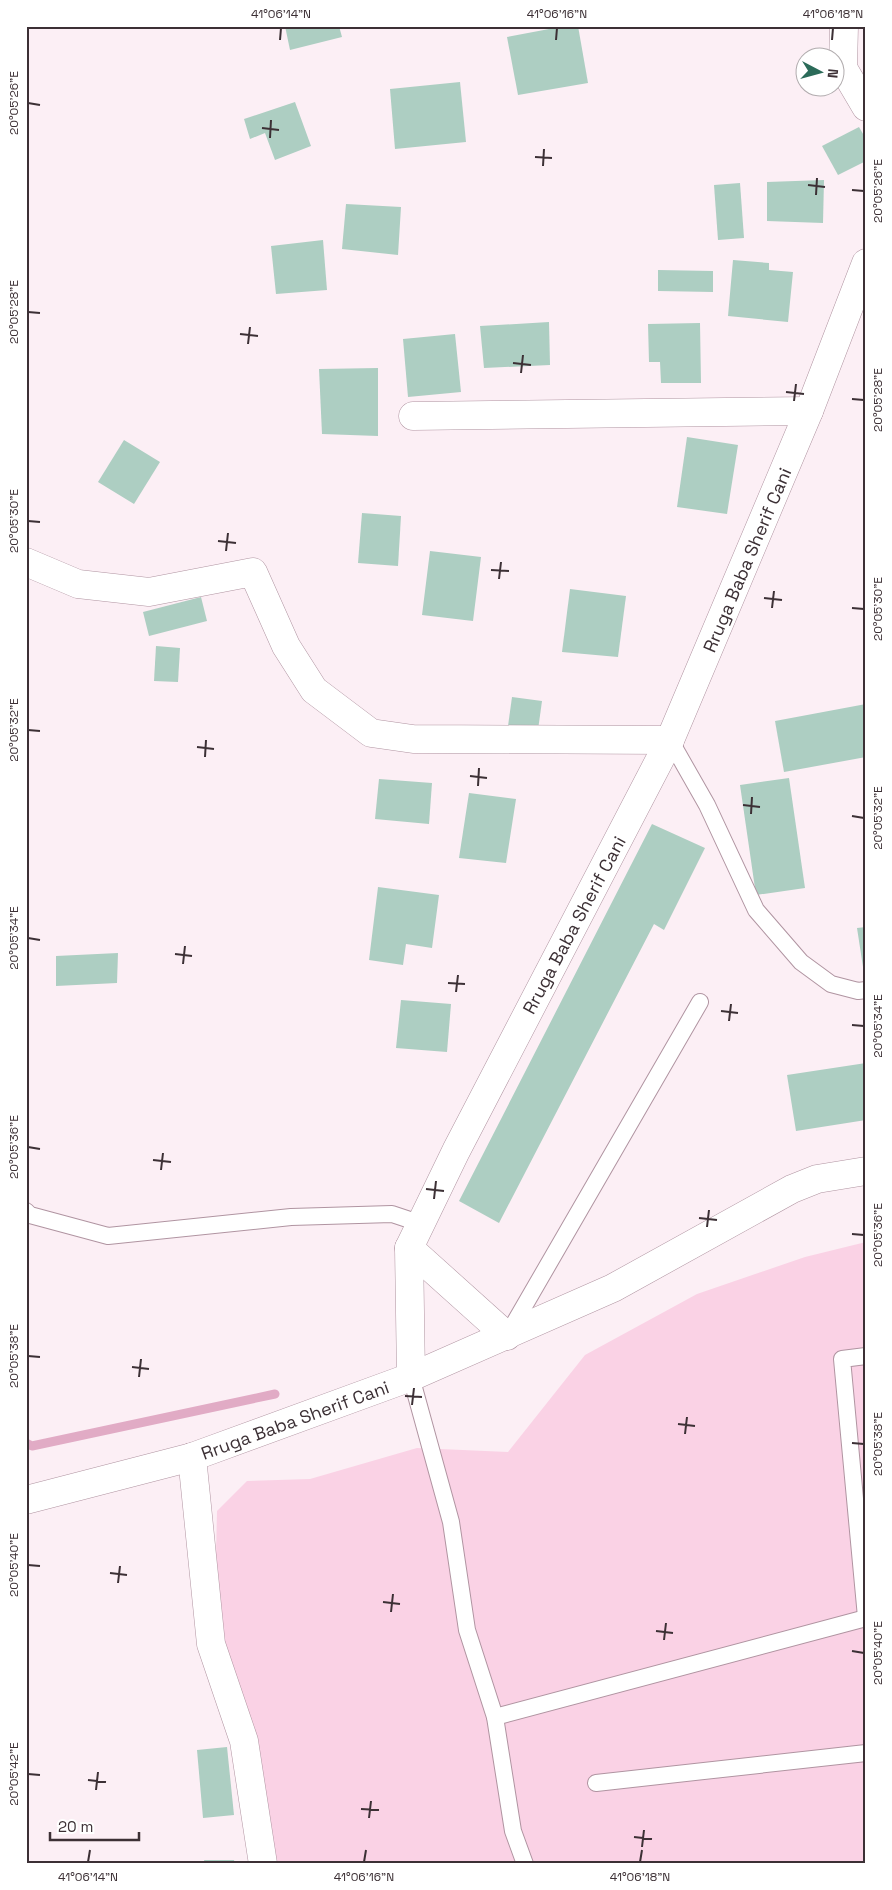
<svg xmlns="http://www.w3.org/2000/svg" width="892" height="1890" font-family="'Space Grotesk',sans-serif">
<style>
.green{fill:#fad2e5}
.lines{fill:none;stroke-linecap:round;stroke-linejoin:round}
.stream{stroke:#e1abc5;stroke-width:9}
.building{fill:#adcec2}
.lane-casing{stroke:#b094a1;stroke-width:18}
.street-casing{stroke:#b094a1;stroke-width:29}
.lane{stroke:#fff;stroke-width:16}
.street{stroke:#fff;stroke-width:28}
.ticks{fill:none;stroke:#3c3035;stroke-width:2}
.labels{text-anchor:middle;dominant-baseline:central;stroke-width:5;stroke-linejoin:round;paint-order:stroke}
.street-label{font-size:18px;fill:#3c3035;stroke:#fff}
.neatline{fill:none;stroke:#3c3035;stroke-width:2}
.ticks-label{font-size:12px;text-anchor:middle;fill:#3c3035}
</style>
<rect width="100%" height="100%" fill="#fceff5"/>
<polygon class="green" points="866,1242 866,1864 263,1864 215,1599 217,1511 247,1481 310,1479 417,1448 508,1452 585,1355 697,1294 805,1257"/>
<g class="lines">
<polyline class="stream" points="26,1443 32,1446 275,1394"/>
</g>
<g class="building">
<polygon points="285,26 339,26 342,37 290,50"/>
<polygon points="565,26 578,26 588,83 518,95 507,37"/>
<polygon points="460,82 466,142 395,149 390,89"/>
<polygon points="295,102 311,146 275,160 265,133 250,139 244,119"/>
<polygon points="859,127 866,139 866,161 838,175 822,146"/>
<polygon points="824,180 823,223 767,221 767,182"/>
<polygon points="740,183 744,238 718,240 714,185"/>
<polygon points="346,204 401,207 398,255 342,249"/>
<polygon points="323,240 327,290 276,294 271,246"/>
<polygon points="733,260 769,263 769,270 793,272 788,322 728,316"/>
<polygon points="658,270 713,271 713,292 658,291"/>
<polygon points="549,322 550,365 484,368 480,326"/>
<polygon points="700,323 701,383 661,383 660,362 649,362 648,324"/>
<polygon points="455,334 461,392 408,397 403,339"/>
<polygon points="378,368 378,436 322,434 319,369"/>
<polygon points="687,437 738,445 727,514 677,507"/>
<polygon points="124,440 160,462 134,504 98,482"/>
<polygon points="362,513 401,516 398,566 358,563"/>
<polygon points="430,551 481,557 473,621 422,615"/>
<polygon points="570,589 626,596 618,657 562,652"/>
<polygon points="201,597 207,621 149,636 143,612"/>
<polygon points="156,646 180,648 178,682 154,681"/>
<polygon points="512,697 542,701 538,730 508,726"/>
<polygon points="866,704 866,757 784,772 775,721"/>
<polygon points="789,778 805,888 756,895 740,785"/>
<polygon points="379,779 432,783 429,824 375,819"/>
<polygon points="469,793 516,799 506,863 459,858"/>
<polygon points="652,824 705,848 664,930 654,924 499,1223 459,1201"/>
<polygon points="378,887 439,895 432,948 406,944 403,965 369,960"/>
<polygon points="866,927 866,979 865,980 857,928"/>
<polygon points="118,953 117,983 56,986 56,956"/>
<polygon points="401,1000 451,1004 447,1052 396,1048"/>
<polygon points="866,1063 866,1120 796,1131 787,1075"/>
<polygon points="227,1747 234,1815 203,1818 197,1750"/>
<polygon points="204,1860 234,1860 235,1864 205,1864"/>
</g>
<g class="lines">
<g class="lane-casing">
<g id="lane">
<polyline points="670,740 707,805 756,910 801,962 831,984 858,991 866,990"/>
<polyline points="26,1211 30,1215 108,1236 291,1217 392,1214 422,1224"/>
<polyline points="508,1334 700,1002"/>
<polyline points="866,1356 842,1359 866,1617"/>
<polyline points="411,1377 451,1522 467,1630 495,1717 513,1831 525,1864"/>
<polyline points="495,1717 866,1618"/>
<polyline points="596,1783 866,1753"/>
</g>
</g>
<g class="street-casing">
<g id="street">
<polyline points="844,26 843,68 866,107"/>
<polyline points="413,416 809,411"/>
<polyline points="26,562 78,584 149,592 253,572 286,646 314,690 371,733 413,739 670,740"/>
<polyline points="409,1248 507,1336"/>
<polyline points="411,1377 409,1248 456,1151 670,740 809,411 866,263"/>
<polyline points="192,1457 211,1644 244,1741 263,1864"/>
<polyline points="26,1500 192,1457 411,1377 613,1288 792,1189 817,1179 866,1171"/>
</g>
</g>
<use href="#lane" class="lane"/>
<use href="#street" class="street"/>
</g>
<path class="ticks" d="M280,40L281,28M556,40L557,28M832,40L833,28M28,103L40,105M262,128L279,130M270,138L271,120M535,157L552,158M543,166L544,149M808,185L825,187M852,190L864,191M816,195L817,178M28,312L40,313M240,334L258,336M248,344L250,327M513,363L531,365M521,373L523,355M786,392L804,394M852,399L864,400M794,401L796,384M28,521L40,522M218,541L236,543M226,551L228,533M491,570L509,571M499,579L501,562M764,598L782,600M772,608L774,591M852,608L864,609M28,730L40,731M197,747L214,749M205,757L206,740M470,776L487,778M478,786L479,768M743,805L760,807M751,814L752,797M852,816L864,818M28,938L40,940M175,954L192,956M183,964L185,946M448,983L465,984M456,992L458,975M721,1011L738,1013M729,1021L731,1004M852,1025L864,1026M28,1147L40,1149M153,1160L171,1162M161,1170L163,1153M426,1189L444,1191M434,1199L436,1181M699,1218L717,1220M707,1227L709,1210M852,1234L864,1235M28,1356L40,1357M132,1367L149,1369M139,1377L141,1359M405,1396L422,1397M412,1405L414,1388M678,1424L695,1426M685,1434L687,1417M852,1443L864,1444M28,1565L40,1566M110,1573L127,1575M118,1583L120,1566M383,1602L400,1604M391,1612L393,1594M656,1631L673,1633M664,1640L666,1623M852,1651L864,1653M28,1774L40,1775M88,1780L106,1782M96,1790L98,1772M361,1809L379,1810M369,1818L371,1801M634,1837L652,1839M642,1847L644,1830M88,1862L90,1850M364,1862L366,1850M640,1862L642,1850"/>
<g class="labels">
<g class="street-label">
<text transform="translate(747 560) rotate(-67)">Rruga Baba Sherif Cani</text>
<text transform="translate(574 925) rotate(-62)">Rruga Baba Sherif Cani</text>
<text transform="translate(295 1420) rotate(-20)">Rruga Baba Sherif Cani</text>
</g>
</g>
<rect width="892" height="1890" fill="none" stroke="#ffffff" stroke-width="55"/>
<g transform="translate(820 72) rotate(96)"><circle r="24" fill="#ffffff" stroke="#b1acae"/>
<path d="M0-4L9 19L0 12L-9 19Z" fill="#2b6b59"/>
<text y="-8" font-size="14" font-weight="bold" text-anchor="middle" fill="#3c3035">N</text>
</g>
<path d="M50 1832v8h89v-8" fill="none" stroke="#3c3035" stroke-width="2.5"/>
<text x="58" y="1832" font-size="15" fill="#3c3035" stroke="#ffffff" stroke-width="4" paint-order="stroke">20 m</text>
<rect x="28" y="28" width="836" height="1834" class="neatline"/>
<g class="ticks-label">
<text x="281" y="18">41°06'14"N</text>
<text x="557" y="18">41°06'16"N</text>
<text x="833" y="18">41°06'18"N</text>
<text transform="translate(14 103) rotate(-90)" y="4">20°05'26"E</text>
<text transform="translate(878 191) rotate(-90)" y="4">20°05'26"E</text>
<text transform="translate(14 312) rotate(-90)" y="4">20°05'28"E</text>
<text transform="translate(878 400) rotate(-90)" y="4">20°05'28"E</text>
<text transform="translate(14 521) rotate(-90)" y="4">20°05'30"E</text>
<text transform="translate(878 609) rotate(-90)" y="4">20°05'30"E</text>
<text transform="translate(14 730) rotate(-90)" y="4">20°05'32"E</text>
<text transform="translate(878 818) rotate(-90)" y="4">20°05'32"E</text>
<text transform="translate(14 938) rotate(-90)" y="4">20°05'34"E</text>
<text transform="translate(878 1026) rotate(-90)" y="4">20°05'34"E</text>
<text transform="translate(14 1147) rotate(-90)" y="4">20°05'36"E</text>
<text transform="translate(878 1235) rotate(-90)" y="4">20°05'36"E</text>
<text transform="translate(14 1356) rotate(-90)" y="4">20°05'38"E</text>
<text transform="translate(878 1444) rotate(-90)" y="4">20°05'38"E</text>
<text transform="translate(14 1565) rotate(-90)" y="4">20°05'40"E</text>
<text transform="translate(878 1653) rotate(-90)" y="4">20°05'40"E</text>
<text transform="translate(14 1774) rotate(-90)" y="4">20°05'42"E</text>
<text x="88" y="1881">41°06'14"N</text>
<text x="364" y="1881">41°06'16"N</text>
<text x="640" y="1881">41°06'18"N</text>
</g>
</svg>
